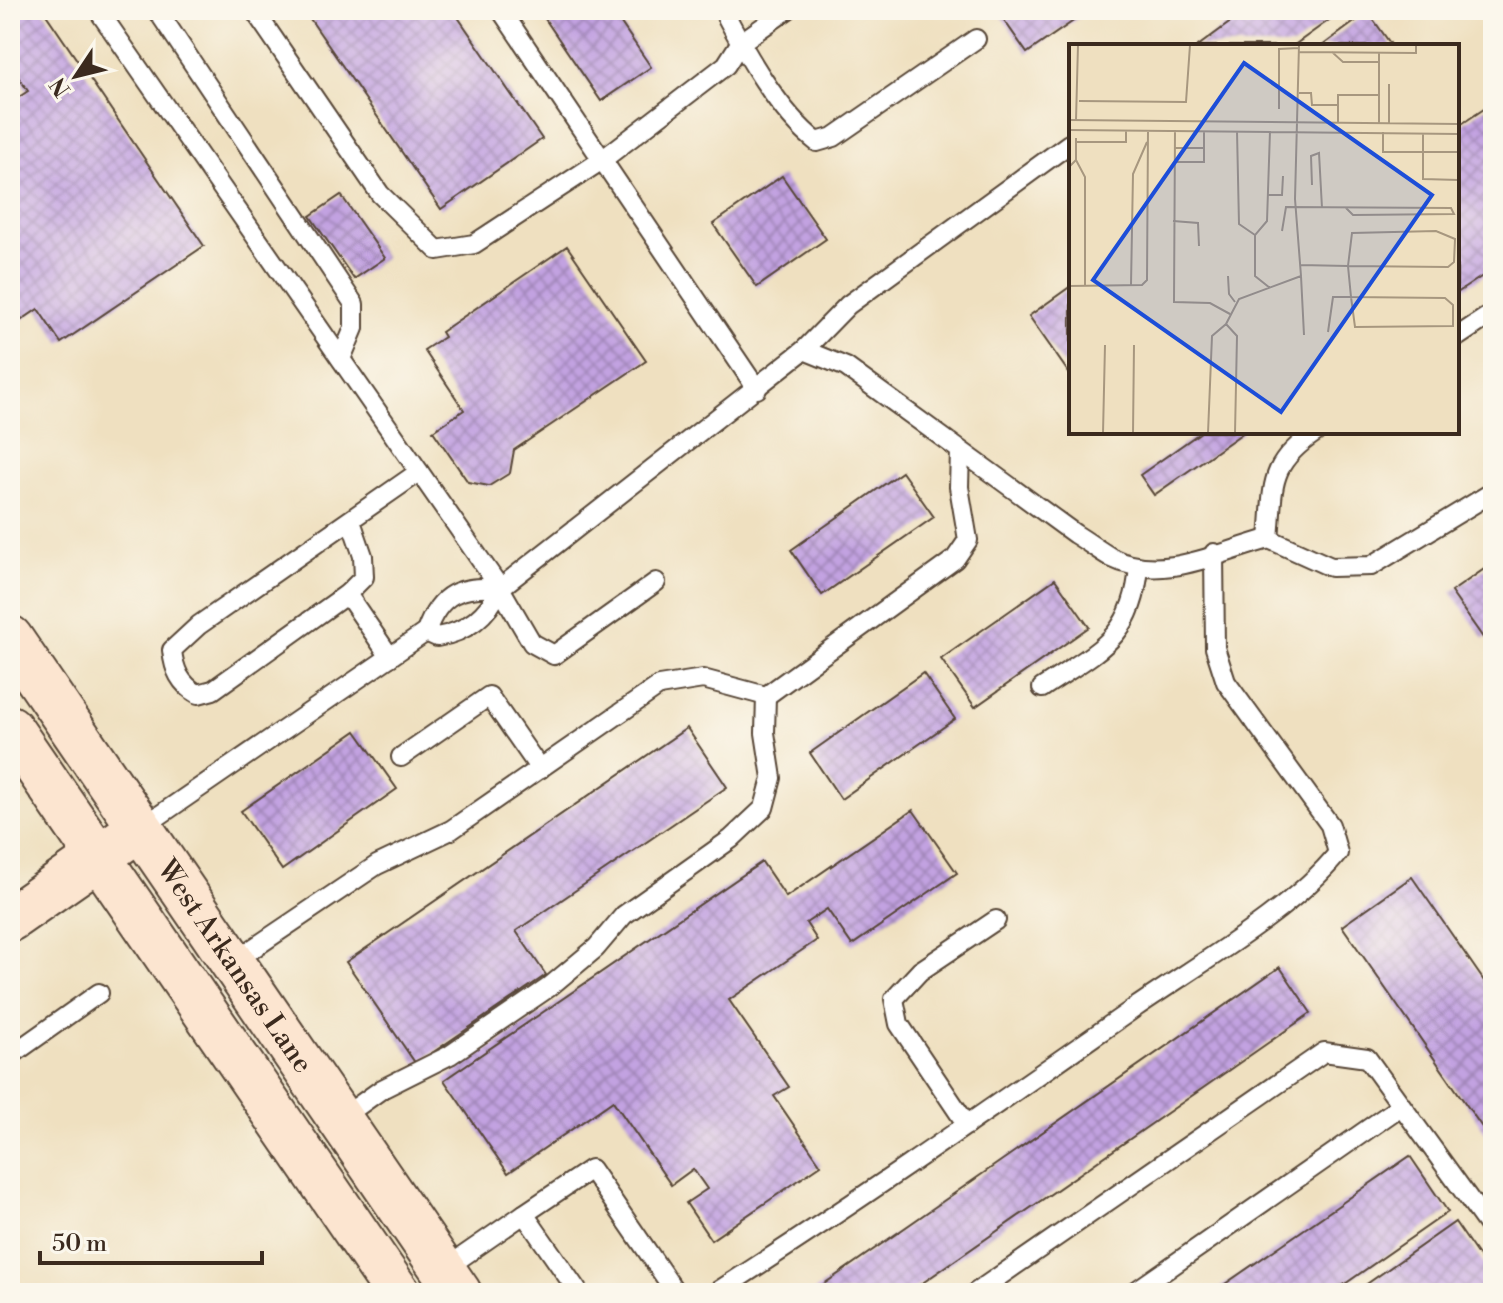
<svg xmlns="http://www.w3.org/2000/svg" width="1503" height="1303" font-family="'Libre Bodoni',serif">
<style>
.building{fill:url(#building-cross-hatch)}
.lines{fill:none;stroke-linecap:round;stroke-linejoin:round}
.lane-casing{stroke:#564536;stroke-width:22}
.secondary-casing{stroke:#564536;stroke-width:48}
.lane{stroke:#fff;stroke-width:18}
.secondary{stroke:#fce5d0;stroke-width:44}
.labels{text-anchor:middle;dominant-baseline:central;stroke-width:8;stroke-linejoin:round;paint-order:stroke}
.street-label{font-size:28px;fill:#3b2a1e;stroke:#fbf7ec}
.inset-road{fill:none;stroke:#a7977f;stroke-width:2}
.view{fill:#1d4ed8;fill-opacity:0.15;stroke:#1d4ed8;stroke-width:4}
.inset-edge{fill:none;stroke:#3b2a1e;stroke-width:4}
</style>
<defs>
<pattern id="building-cross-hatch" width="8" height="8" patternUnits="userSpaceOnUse" patternTransform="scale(2)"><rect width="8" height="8" fill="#c2a2e1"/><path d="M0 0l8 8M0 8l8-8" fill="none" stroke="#9f84b6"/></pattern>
</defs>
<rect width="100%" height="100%" fill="#fbf7ec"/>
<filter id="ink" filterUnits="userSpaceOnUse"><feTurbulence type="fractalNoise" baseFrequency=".0125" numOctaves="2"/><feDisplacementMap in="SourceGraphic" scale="16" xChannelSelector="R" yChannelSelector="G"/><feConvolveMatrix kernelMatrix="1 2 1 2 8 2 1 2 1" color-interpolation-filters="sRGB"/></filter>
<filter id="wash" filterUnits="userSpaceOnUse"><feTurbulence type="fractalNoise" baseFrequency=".006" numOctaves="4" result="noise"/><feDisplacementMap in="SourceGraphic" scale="32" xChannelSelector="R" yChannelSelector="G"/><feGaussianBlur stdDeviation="1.8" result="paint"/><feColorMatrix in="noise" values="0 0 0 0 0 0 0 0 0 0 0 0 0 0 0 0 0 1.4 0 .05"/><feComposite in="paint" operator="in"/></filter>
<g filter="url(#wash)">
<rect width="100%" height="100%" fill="#efe0c0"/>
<g id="blocks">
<g class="building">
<polygon points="10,10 43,10 204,246 61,343 38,309 10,328 10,103 28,91 10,65"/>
<polygon points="304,10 453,10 542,139 441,209"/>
<polygon points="539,10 612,10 651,67 601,101"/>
<polygon points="997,10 1078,10 1082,15 1027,53"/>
<polygon points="1247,10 1333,10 1336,15 1293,46 1198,46"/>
<polygon points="1368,12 1392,46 1322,46"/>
<polygon points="1493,103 1493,269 1457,293 1457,127"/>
<polygon points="782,176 826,239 757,287 713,224"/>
<polygon points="341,195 385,258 354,279 310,216"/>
<polygon points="567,246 646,361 514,450 510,473 489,486 468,482 433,431 464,410 424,350 444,337 441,332"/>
<polygon points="1071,286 1071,376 1029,316"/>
<polygon points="1201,432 1244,432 1154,495 1140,475"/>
<polygon points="902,472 934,517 822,595 791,550"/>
<polygon points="1493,563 1493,632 1484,639 1451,592"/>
<polygon points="1055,579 1089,627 975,707 941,659"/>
<polygon points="923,673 955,719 841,799 810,753"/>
<polygon points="687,728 727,787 516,931 546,975 416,1064 346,962"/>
<polygon points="356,731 397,789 282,870 241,811"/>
<polygon points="913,810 957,873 852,945 827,909 806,923 817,940 729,1000 789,1087 774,1096 821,1165 711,1240 686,1203 707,1189 693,1169 671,1185 613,1101 508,1173 444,1080 762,862 786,897"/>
<polygon points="1412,877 1493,994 1493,1143 1342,926"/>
<polygon points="1280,967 1311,1013 908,1293 811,1293"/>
<polygon points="1410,1156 1448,1212 1332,1293 1212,1293"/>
<polygon points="1455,1222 1493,1277 1493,1293 1354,1293"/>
</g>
</g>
</g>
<g filter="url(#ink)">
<use href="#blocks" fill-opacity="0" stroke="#564536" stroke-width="2"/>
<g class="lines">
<g class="lane-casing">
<g id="lane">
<polyline points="98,10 500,588 532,643 554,655 656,582"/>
<polyline points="157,10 354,304 354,328 341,359"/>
<polyline points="254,10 380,194 437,250 474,244 602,160 726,65 740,43 787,10"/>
<polyline points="501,10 757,389"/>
<path d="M723,10C745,52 779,113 817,142L834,137L976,39"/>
<polyline points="1457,337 1493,313"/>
<polyline points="804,350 848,305 1069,144"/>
<path d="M351,521L363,556L364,577L347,594L213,690L198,694C180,684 174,670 172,650L199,625L419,472"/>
<path d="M1269,539C1274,485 1267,465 1316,432"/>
<polyline points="347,594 390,657"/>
<path d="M426,632C440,592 460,586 500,588"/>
<path d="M1042,688C1097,651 1133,639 1139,567"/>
<polyline points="401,757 489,696 540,769"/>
<path d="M141,828L426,632L437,637C467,632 488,615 500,588L804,350L846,367L1075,534C1088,542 1100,551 1112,558C1162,583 1219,552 1269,539L1331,567L1371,566L1493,492"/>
<polyline points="233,962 377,865 451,830 659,686 703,679 766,696 955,559 968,540 959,487 960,451"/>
<polyline points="10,1056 99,993"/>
<polyline points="340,1119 382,1089 450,1055 548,988 596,948 624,915 731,839 764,808 772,778 765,733 766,696"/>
<polyline points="967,1125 899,1024 894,999 920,971 996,920"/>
<polyline points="524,1214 591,1169 676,1293"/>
<polyline points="443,1270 524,1214 579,1293"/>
<path d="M715,1293C858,1202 997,1104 1136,1007C1197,965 1294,909 1338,853L1330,825L1226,682L1215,648L1214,553"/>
<polyline points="975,1293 1324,1052 1367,1058 1493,1232"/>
<polyline points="1133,1293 1401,1106"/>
</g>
</g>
<g class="secondary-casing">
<g id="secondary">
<path id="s1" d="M10,638L459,1293"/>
<polyline points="10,728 398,1293"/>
<polyline points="10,919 123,840"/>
</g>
</g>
<use href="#lane" class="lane"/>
<use href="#secondary" class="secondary"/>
</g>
</g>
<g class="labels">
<g class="street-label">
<text stroke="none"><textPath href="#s1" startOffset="398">West Arkansas Lane</textPath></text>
</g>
</g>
<g transform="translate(1069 44)">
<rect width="390" height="390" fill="#efe0c0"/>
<path class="inset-road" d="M230,8L347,9V1M263,8L274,18H310M230,49H242L243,61H269M10,57L117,58L121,1M210,65V5L230,4M0,76L390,80M7,76L9,1M269,79V51H310M310,80V9M320,80V40M0,86L390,90M106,86L105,258L141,259L161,270M168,87L170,180L186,191M201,87L198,177L186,191V232L201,244M314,88V108H390M354,89V135L390,136M7,98H57V86M105,104H135V87M7,116L16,133V242M105,118H135V104M0,123L7,116V94M243,141L242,112L250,109L253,164M198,151H213L214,132M104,177L129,179L130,202M213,187L217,163L382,164L385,170L284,171L277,164M231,221L279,222L379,223L385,218L386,195L367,187L283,189L279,222L282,253L376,254L384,261V282L286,283L282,253H264L259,288M159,232L160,250L166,258M232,232L235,291M62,241L64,130L78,98M0,242L73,241L78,236L79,86M157,280L168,292L166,389M34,389L36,301M64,389L65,301M139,389L143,292L157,280L170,255L232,232L226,155L230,1"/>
<path class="view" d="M175,19L363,151L212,368L24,236Z"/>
<rect width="390" height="390" class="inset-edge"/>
</g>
<rect width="1503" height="1303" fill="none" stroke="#fbf7ec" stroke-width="40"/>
<g transform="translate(76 76) rotate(235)" stroke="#fbf7ec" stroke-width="6" paint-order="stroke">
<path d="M0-6L14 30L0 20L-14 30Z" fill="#3b2a1e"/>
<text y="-12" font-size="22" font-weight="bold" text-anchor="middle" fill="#3b2a1e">N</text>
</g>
<path d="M40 1251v12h222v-12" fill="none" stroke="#3b2a1e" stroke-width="4"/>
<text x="52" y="1251" font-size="24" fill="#3b2a1e" stroke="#fbf7ec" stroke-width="6" paint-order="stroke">50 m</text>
</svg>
